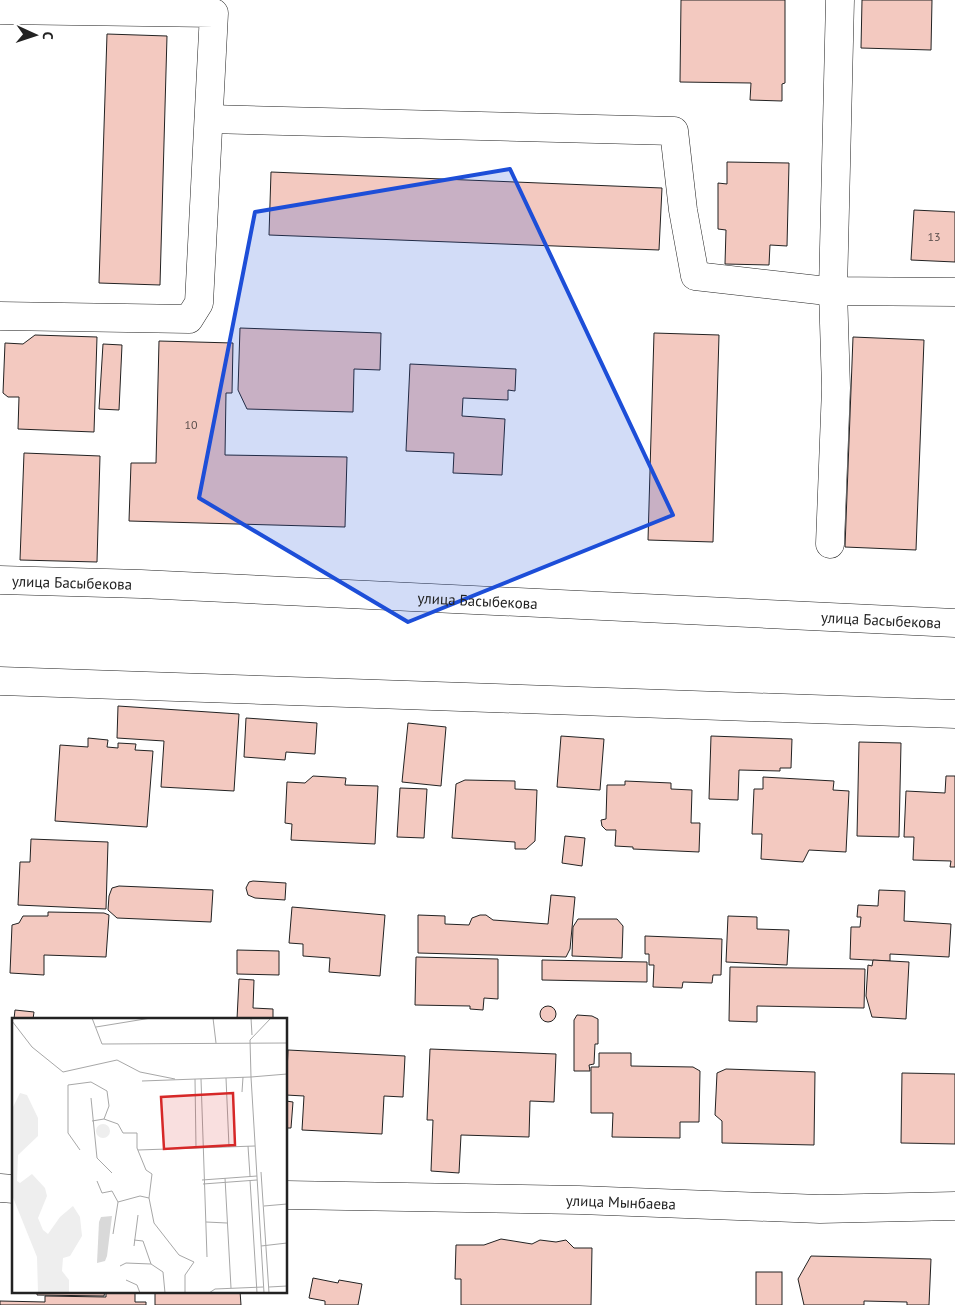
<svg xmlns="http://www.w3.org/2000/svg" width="955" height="1305" font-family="'PT Sans',sans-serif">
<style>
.building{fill:#f3c9c0;stroke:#222}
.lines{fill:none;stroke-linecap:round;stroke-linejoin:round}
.minor-casing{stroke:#222;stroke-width:29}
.minor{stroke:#fff;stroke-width:28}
.marked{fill:#1d4ed8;fill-opacity:0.2;stroke:#1d4ed8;stroke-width:4;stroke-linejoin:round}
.labels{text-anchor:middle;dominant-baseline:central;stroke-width:4;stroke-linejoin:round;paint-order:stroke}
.number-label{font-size:12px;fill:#564c4a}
.street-label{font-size:15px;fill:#222;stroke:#fff}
.inset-road{fill:none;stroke:#a7a7a7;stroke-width:1}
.view{fill:#d62828;fill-opacity:0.15;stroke:#d62828;stroke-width:2.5}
.inset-edge{fill:none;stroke:#222;stroke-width:2.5}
</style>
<rect width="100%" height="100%" fill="#fff"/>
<g class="building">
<polygon points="681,0 785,0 785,83 782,84 782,101 750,100 751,83 680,82"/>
<polygon points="862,0 932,0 931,50 861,48"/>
<polygon points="107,34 167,36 160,285 99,283"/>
<polygon points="727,162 789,163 787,246 770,245 769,265 725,264 726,230 718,229 718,183 727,184"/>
<polygon points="271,172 662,188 659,250 269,235"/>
<polygon points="914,210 955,212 955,262 911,260"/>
<polygon points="240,328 381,333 380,370 354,369 353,412 247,409 238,390"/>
<polygon points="654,333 719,335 713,542 648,540"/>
<polygon points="35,335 97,337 94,432 18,429 19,397 8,397 3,393 5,343 23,344"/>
<polygon points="853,337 924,340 916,550 845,547"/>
<polygon points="159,341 233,343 232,393 226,393 225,455 347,457 345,527 129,521 131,463 156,463"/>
<polygon points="103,344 122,345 119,410 99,409"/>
<polygon points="410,364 516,369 515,391 508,390 508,400 463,398 462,416 505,419 502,475 453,473 454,453 406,451"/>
<polygon points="24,453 100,456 97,562 20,560"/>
<polygon points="118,706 239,714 234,791 161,787 164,741 117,738"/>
<polygon points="246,718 317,723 315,754 286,752 285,760 244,757"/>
<polygon points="408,723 446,727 441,786 402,782"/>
<polygon points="561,736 604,739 600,790 557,787"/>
<polygon points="711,736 792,739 791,768 780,768 780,771 739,770 738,800 709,799"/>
<polygon points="88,738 108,740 107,747 118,748 118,743 136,744 135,750 153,751 147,827 55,821 60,745 88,747"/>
<polygon points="859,742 901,743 899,837 857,836"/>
<polygon points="313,776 346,778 345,785 378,786 375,844 291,840 292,824 285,823 287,782 305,783"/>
<polygon points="946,776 955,776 955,867 950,867 951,861 913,860 914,837 904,837 906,791 945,793"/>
<polygon points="763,777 834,781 833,790 849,791 846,852 809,850 803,862 761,859 762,834 752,834 754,789 763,789"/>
<polygon points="465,780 515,781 515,789 537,790 535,841 526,849 515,849 515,842 452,838 456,784"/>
<polygon points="625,781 671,783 671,789 692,790 691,823 700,823 699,852 633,849 633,847 615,846 616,830 606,830 602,826 601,820 606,819 607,785 625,785"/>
<polygon points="400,788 427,789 424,838 397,837"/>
<polygon points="565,836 585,838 582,866 562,863"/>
<polygon points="31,839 108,842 106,909 18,905 20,862 30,862"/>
<polygon points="253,881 286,883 285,900 255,898 248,895 246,888 249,882"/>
<polygon points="119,886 213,890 211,922 117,918 108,910 109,896 112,888"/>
<polygon points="879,890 905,891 904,921 951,924 949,957 890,954 890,961 850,959 851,927 860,927 861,917 857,917 858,905 878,906"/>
<polygon points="551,895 575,897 570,949 566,957 418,953 418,915 445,916 445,924 469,925 472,918 480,915 486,915 493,920 548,924"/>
<polygon points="292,907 385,915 380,976 329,972 330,958 303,956 303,944 289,943"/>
<polygon points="48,912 104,913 109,915 106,957 44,955 44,975 10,973 12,925 19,923 23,916 48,916"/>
<polygon points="728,916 757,917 757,929 789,930 787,965 726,962"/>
<polygon points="578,919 617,919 623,926 622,958 572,956 573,927"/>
<polygon points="645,936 722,939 721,975 713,975 712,983 683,982 682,988 653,987 654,965 649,965 649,954 645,954"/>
<polygon points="237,950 279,951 279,975 237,974"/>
<polygon points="416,957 498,959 498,999 484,998 483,1010 470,1009 470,1006 415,1005"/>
<polygon points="542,960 647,962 647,982 542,980"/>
<polygon points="873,960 909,962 906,1019 872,1017 866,996 868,965 872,966"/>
<polygon points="730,967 865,969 864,1008 757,1006 757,1022 729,1021"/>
<polygon points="239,979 254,980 253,1008 273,1009 273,1019 237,1019"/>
<circle cx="548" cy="1014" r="8"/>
<polygon points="15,1010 34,1012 33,1019 14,1019"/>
<polygon points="577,1015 592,1016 598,1019 598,1044 595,1044 594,1064 589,1065 590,1071 574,1071 574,1020"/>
<polygon points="430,1049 556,1054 554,1102 530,1101 529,1137 461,1135 459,1173 431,1171 433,1120 427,1120"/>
<polygon points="288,1050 405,1056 403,1097 384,1096 382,1134 302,1130 304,1096 286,1095"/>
<polygon points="599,1053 631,1053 631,1066 693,1067 700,1071 699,1122 680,1122 680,1138 612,1137 613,1113 591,1113 591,1067 599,1067"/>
<polygon points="726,1069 815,1072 814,1145 722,1143 722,1121 715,1115 717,1073"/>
<polygon points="902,1073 955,1074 955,1144 901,1143"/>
<polygon points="286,1101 293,1102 291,1128 286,1128"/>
<polygon points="501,1239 532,1244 540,1240 556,1242 566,1240 574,1248 592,1248 591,1305 461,1305 461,1279 455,1279 456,1245 484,1245"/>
<polygon points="811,1256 931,1259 929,1305 907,1305 907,1302 864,1301 864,1305 804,1305 798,1279"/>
<rect x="756" y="1272" width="26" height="33"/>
<polygon points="313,1278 338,1283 339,1280 362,1284 358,1305 325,1305 325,1301 309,1298"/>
<polygon points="37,1291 105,1291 104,1296 37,1295"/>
<polygon points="128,1291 135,1291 135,1302 146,1302 146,1305 0,1305 0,1301 45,1302 45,1296 106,1297 106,1292 128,1293"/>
<polygon points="155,1291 240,1291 241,1305 155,1305"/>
</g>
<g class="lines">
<g class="minor-casing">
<g id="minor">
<polyline points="0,10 214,13 199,303 189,319 0,316"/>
<polyline points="209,119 674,131 683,210 695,276 827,291 955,292"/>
<polyline points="830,544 836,388 833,290 840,0"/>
<path id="s1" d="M0,580L141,584L955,623"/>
<polyline points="0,681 955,714"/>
<polyline points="0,1188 14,1189"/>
<path id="s2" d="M286,1195L579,1200L820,1209L955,1206"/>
</g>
</g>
<use href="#minor" class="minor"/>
</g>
<path class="marked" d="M510,169L673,515L408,622L199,498L255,212Z"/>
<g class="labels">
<g class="number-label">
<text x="934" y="236">13</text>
<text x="191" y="424">10</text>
</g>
<g class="street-label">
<text stroke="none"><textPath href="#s1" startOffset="72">улица Басыбекова</textPath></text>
<text stroke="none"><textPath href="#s1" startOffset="478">улица Басыбекова</textPath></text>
<text stroke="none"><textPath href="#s1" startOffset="882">улица Басыбекова</textPath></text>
<text stroke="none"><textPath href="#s2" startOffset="335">улица Мынбаева</textPath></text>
</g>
</g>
<g transform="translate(12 1018)">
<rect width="275" height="275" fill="#fff"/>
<path d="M8,75L15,77L26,100V118L6,137L5,163L8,165L20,156L33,170L35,178L26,200L31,212L36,216L48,199L61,188L68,199L70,218L58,238L51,240L50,253L57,262V275H26L25,239L0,177V91ZM84 113a7 7 0 1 1 14 0a7 7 0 1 1-14 0Z" fill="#eee"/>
<path d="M100,198L95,238L93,243L85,245L87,204L89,199Z" fill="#d9d9d9"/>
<path class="inset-road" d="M80,0L90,26L275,25M201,0L204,25M239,0L240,17M0,3L20,29L51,54L105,42L128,54L163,61M84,9L139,0M214,60L217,129M183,61L184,130M189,61L195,239M130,63L239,59L238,22L259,0M230,74L231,59M79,80L85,140L100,155M80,103L92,101L106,106L111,115H125V130L134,152L140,156L137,180L142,205L167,237L182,244L173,257V275M236,128L238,158M68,132L56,115V67L79,64L95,73L97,88L92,101M126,132L243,128M249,154L257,275M213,160L219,270M190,162L245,158M238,162L245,275M85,163L90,175L100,173L106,184L128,178L137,180M191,166L245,162M252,188L275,186M194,204L215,205M101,216L106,184M122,222L131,223L139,246L151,254L153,275M122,228L126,197M249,228L275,225M108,248L114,245L139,246M114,262L125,267L128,275M257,269L275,268M197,275L203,271L251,269M252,275L239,59L275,56"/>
<path class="view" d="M221,75L223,127L152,131L149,79Z"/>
<rect width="275" height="275" class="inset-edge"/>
</g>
<g transform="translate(35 35) rotate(93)" stroke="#ffffff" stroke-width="4" paint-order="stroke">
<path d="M0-4L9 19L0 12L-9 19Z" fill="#222222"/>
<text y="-8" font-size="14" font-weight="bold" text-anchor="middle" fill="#222222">С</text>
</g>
</svg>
